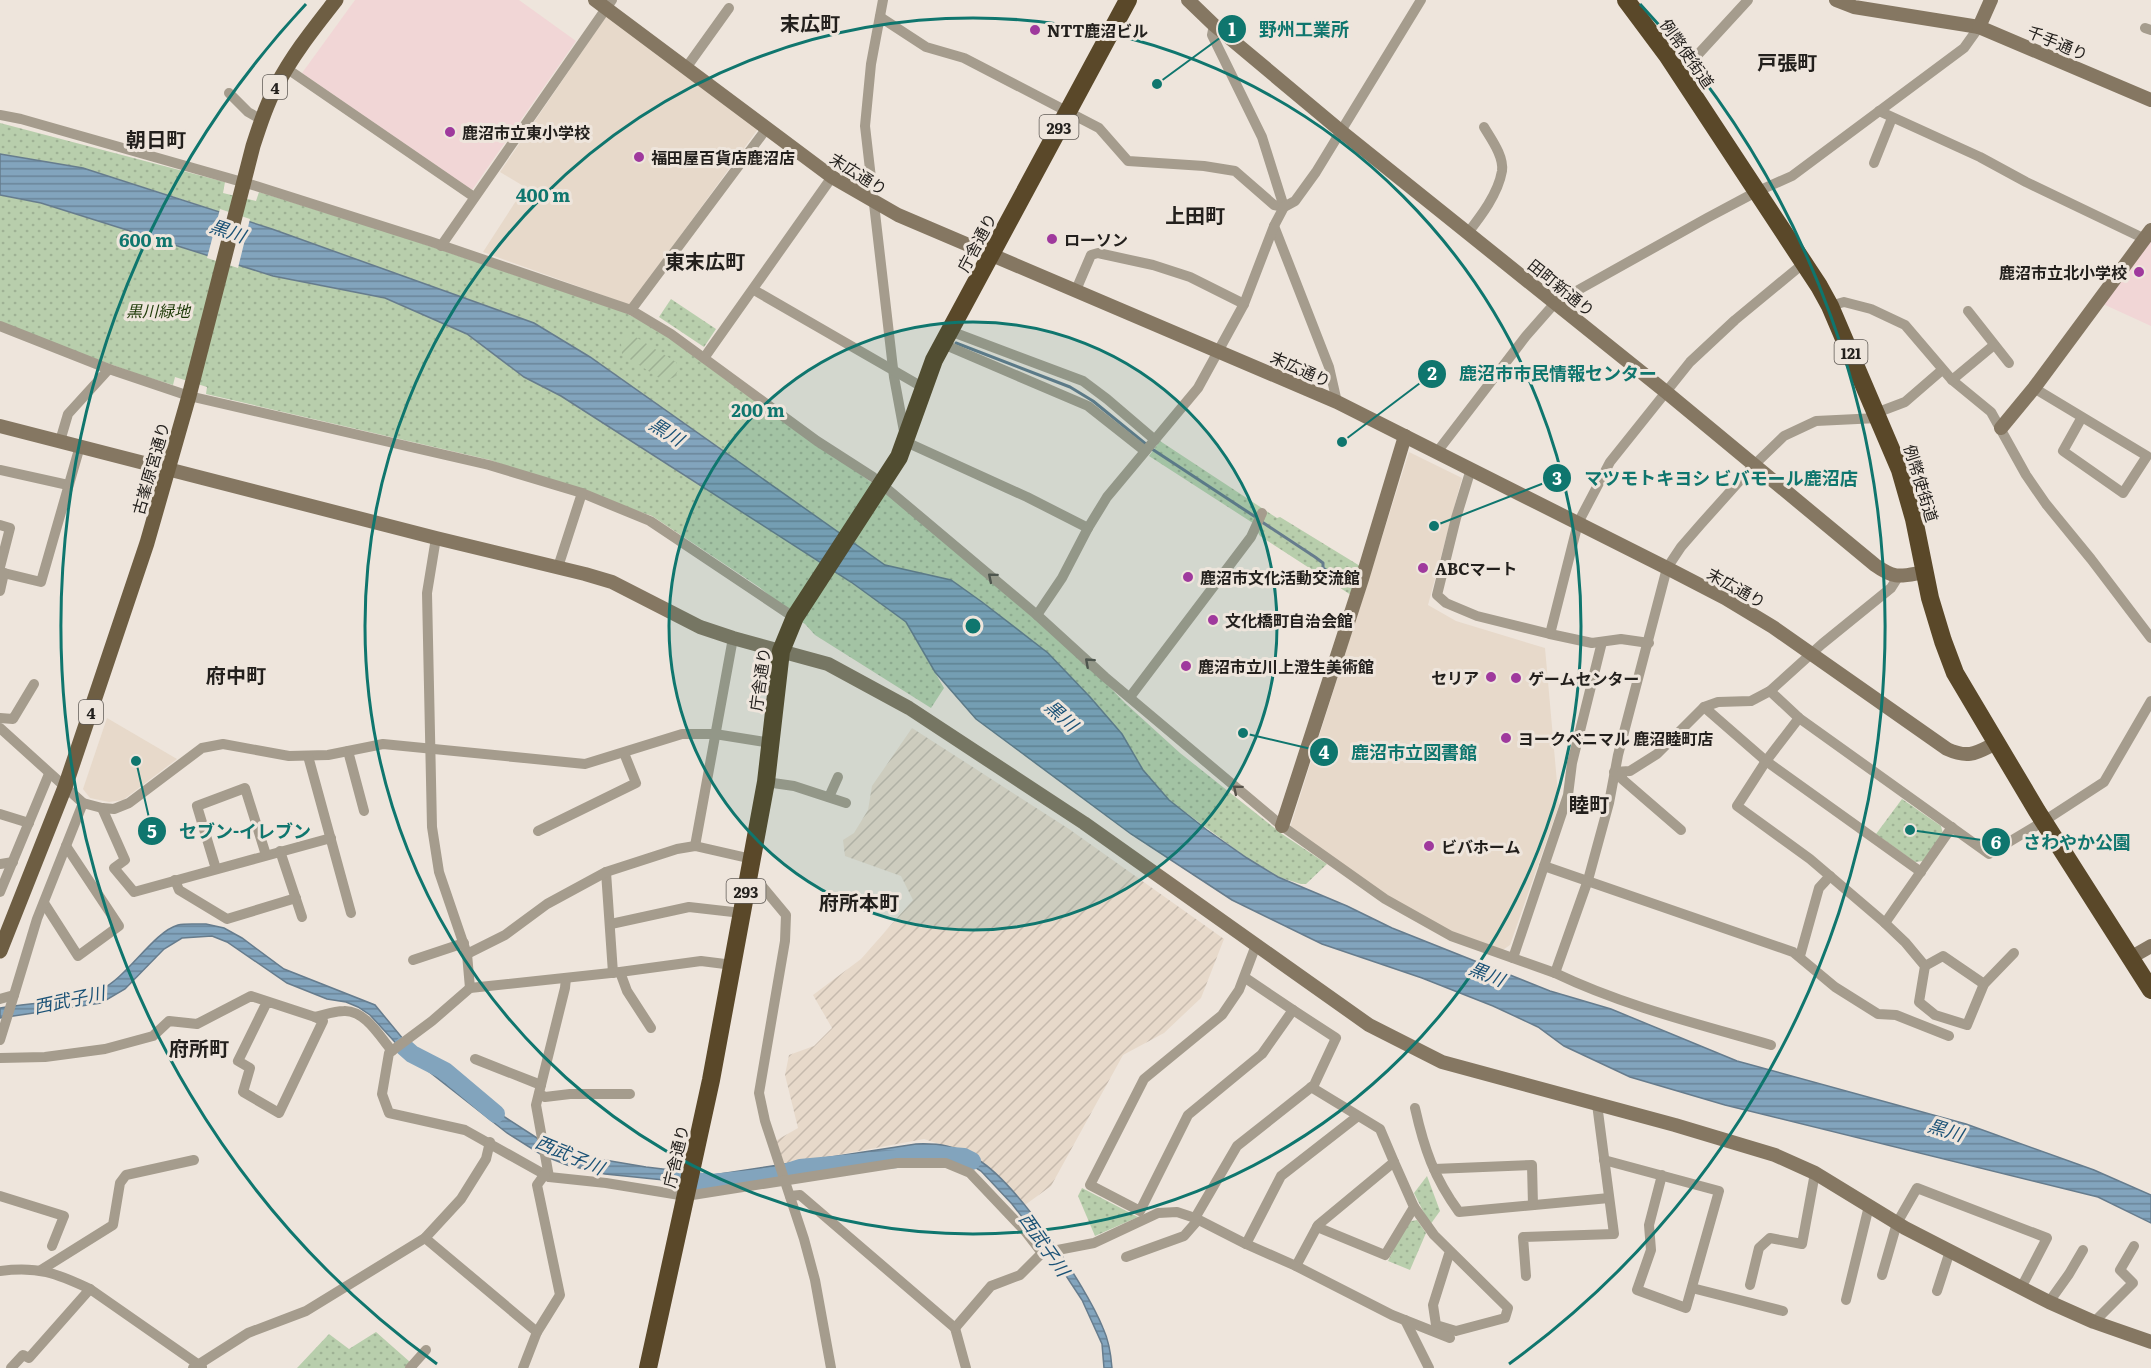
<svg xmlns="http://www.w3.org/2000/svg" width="2151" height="1368" font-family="Literata,'Noto Sans JP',serif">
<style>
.built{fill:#e7d9ca}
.industrial{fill:url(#industrial-furrows)}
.education{fill:#f1d6d6}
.park{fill:url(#park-dots)}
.garden{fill:url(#garden-furrows)}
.water{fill:url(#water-rules);stroke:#667c8d;stroke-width:1.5}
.pier{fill:#eee5dc}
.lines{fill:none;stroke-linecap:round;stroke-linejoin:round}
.stream{stroke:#667c8d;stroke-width:3}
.river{stroke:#82a4bd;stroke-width:18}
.street{stroke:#a59c8d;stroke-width:10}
.secondary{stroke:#857762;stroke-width:14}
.primary{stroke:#6e5e43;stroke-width:15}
.highway{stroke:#5a4829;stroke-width:18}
.oneway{stroke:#57524a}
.ring{fill:none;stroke:#0f766e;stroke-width:3}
.poi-dot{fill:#9f399d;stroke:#eee5dc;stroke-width:2}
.labels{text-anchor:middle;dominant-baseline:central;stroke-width:6;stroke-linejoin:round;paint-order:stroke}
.shield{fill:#eee5dc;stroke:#605b56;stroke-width:1.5}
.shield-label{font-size:15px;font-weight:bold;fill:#23201d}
.poi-label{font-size:16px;font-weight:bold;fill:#23201d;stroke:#eee5dc;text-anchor:start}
.street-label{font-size:16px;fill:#23201d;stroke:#eee5dc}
.park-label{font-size:16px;font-style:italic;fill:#1e3a07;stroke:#eee5dc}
.water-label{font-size:18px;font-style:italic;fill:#1b5276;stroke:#eee5dc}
.quarter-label{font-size:20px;font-weight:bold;fill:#23201d;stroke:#eee5dc}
.centre{fill:#0f766e;stroke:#eee5dc;stroke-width:3}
.ring-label{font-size:18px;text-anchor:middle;font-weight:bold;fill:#0f766e;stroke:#eee5dc;stroke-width:6;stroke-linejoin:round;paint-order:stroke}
.leader{fill:none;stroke:#0f766e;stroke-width:2}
.callout-dot{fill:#0f766e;stroke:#eee5dc;stroke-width:2}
.mark-label{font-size:18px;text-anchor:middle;font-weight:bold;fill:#fff}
.callout-label{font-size:18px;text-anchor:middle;font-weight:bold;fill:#0f766e;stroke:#eee5dc;stroke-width:6;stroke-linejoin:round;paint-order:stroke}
</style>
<defs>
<pattern id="industrial-furrows" width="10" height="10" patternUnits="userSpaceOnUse" patternTransform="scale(1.5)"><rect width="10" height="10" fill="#e7d9ca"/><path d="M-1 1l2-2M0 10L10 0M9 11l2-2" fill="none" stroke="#c6baad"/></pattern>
<pattern id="park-dots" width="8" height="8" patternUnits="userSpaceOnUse" patternTransform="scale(1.5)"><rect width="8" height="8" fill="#b8ceac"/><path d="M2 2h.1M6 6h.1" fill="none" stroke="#9eb194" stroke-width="1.8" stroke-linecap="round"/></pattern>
<pattern id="garden-furrows" width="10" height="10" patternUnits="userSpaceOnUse" patternTransform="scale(1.5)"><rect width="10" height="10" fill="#b8ceac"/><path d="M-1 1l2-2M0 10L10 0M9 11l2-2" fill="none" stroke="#9eb194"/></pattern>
<pattern id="water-rules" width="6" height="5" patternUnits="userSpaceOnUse" patternTransform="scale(1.5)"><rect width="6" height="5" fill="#82a4bd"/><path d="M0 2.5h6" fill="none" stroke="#6a8599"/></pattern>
</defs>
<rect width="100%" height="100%" fill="#eee5dc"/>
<g class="built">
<polygon points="607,15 758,129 630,305 483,252 525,187 500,172"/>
<polygon points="1409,452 1462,478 1428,605 1456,621 1545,648 1559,805 1510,945 1500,952 1444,931 1383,897 1290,828"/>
<polygon points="107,718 177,759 123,800 109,802 90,798 83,789"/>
</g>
<polygon class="industrial" points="912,728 1069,829 1224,939 1201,998 1164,1033 1123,1055 1051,1186 1025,1205 973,1155 924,1139 778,1166 770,1144 798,1128 785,1075 789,1055 814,1046 832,1028 813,995 861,959 913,900 901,876 845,856 843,840 854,833 868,810 872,786"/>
<g class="education">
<polygon points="355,0 519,0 576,41 472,190 302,73"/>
<polygon points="2151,239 2151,326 2103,304"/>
</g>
<g class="park">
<polygon points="0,123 225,182 223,193 256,201 259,192 397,235 624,312 662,332 889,495 999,587 1101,678 1125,703 1180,753 1282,834 1327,864 1306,884 1301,884 1278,877 1247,858 1169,800 1143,770 1122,734 1048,653 982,602 951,580 885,565 590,357 534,323 193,203 83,168 0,154"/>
<polygon points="0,195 41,203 273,276 385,298 467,334 524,377 561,396 851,582 906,622 944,688 931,708 815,635 805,624 786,612 779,603 759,587 652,516 490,460 206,394 207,387 175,377 173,385 140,375 0,324"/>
<polygon points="671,299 716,329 704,347 659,317"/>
<polygon points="1160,441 1277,518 1280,517 1360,566 1351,595 1260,536 1257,531 1259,527 1149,456"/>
<polygon points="1902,799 1941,826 1943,834 1923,861 1915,862 1876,834"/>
<polygon points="1427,1176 1440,1211 1430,1225 1414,1193"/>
<polygon points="1082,1188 1138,1217 1095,1236 1078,1196"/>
<polygon points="1417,1220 1426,1233 1410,1270 1388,1261 1407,1222"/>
<polygon points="376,1332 410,1362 405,1368 297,1368 329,1334 349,1349"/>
</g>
<polygon class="garden" points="634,336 676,362 678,370 675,377 664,381 622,354 621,343 626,337"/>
<g class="water">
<polygon points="0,154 83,168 272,229 534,323 590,357 885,565 951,580 982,602 1048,653 1090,697 1122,734 1143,770 1169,800 1207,830 1247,858 1278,877 1347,906 1392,928 1550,991 1611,1009 1737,1061 1966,1124 2094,1170 2151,1195 2151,1223 2098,1197 1725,1105 1630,1077 1564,1046 1538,1027 1493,1006 1422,978 1322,944 1232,900 1131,834 976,719 935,672 906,622 851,582 561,396 524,377 467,334 385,298 273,276 41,203 0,195"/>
<path d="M192,924H206L224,928L242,938L284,969L375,1005L413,1051L427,1063L445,1071L466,1092L537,1138L569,1154L646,1167L713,1175L916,1144C939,1143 957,1146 977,1159C1017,1183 1085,1284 1103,1328C1109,1341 1111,1354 1112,1368H1104L1102,1344L1082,1300L1055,1259L1012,1204L981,1171L967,1162L938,1151L926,1150L738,1179L674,1181L605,1174L567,1165L542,1155L507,1133L404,1052L370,1015L358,1007L346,1002L327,999L287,983L227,942L212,936L182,938L164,949L125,989L101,1003L0,1018V1008C30,1002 73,1003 100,990C127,978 153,932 178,925C182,924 187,924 192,924Z"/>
</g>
<polygon class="pier" points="220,209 250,219 238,268 207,258"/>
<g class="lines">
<g class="stream">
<polyline points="956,343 1070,387 1093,401 1147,445"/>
<polyline points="1152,449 1257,518"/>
<polyline points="1262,522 1315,557 1323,563 1323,568 1332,574 1339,572 1350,578"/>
</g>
<g class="river">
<polyline points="403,1046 412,1054 445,1071 496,1114"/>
<polyline points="674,1179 711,1183 772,1177 800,1168 940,1155 964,1157 972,1161"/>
</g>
<g class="street">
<polyline points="883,0 871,64 865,126 894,377 906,442 1027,497 1088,528"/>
<polyline points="880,17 926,47 964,58 1099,128 1128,161 1204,166 1235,171 1274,205 1284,207"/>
<polyline points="1214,25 1212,35 1262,137 1284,207"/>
<polyline points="2145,28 2151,30"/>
<polyline points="286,68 474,197"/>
<polyline points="686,68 729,8"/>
<polyline points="1680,74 1748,0"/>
<polyline points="229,93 248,112 262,120"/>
<polyline points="1879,111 1980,157 2026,182 2145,239"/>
<polyline points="0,115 21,119 256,186 429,241 631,310 671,334 817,441 873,477 1037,615 1105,677 1282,826 1385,899 1451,936 1555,973 1588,880 1609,803 1618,755 1667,568 1681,547 1701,524 1753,466 1784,436 1816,421 1878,418"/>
<polyline points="1874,163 1892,118"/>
<polyline points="1274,226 1329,367 1337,402"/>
<path d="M1467,234C1481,216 1498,194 1502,171C1504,156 1491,139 1484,127"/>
<polyline points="441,246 612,0"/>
<polyline points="754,290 924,388"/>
<polyline points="1076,290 1091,255 1098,253 1153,265 1190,277 1244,304"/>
<polyline points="1830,306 1844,302 1871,309 1905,325 1952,380 1991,412 2026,475 2046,504 2091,559 2151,638"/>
<polyline points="631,310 767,128"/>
<polyline points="1968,311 2009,363"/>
<polyline points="0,326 109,369 189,396 489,465 582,493 650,521 795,618"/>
<polyline points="950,331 1083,381 1107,399 1155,440"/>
<polyline points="943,344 1088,406 1145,451"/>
<polyline points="704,358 832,177"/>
<polyline points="1952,380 1994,345"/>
<polyline points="2034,388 2147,456 2123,493 2063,451 2082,417"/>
<polyline points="1876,413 1905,402 1942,370"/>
<polyline points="60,441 68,414 109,369"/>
<polyline points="1437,452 1526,336 1555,303 1707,218 1756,192 1792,176 1964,48 1979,27"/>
<polyline points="1471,469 1456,518 1437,595 1446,603 1477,616 1550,634 1592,643 1621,639 1649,643"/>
<polyline points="0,470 68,485"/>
<polyline points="0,525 10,528 0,567"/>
<polyline points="436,538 427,593 432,827 439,872 467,954 470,988"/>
<polyline points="558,567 582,493"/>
<polyline points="0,572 41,582 80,446"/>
<polyline points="0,591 4,573"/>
<polyline points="1037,615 1062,578 1088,528 1107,497 1198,388 1244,304 1274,226 1284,207 1295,201 1316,172 1421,0"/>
<polyline points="1550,634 1578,523 1610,462 1690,362 1735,320 1804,263"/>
<polyline points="1770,691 1799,718 1989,854 2044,821 2104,782 2151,701"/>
<polyline points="1130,697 1251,537 1262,513"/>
<polyline points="1704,707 1766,761 1921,872"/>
<polyline points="0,718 13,719 34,684"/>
<polyline points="1799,718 1766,761 1737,806 1810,859 1885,923 1952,827"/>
<polyline points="0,728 83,803 102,808 114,809 129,803 202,748 223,744 289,756 328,755 383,744 585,764 682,734 715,734 771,743"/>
<polyline points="348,751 364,811"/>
<polyline points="308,756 351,913"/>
<polyline points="1614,772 1630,771 1657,754 1704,707 1718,702 1751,701 1770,691 1822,644 1891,588 1898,577"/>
<polyline points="1622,773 1622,779 1681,830"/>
<polyline points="766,782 794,786 846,803"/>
<polyline points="829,797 838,777"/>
<polyline points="102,808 125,860 114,868 134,892 331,838"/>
<polyline points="0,814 29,823"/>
<polyline points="538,831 636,783 624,753"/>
<polyline points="695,846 733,638"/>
<polyline points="280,851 302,917"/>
<polyline points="0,864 13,862"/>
<polyline points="1544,866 1793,952 1835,987 1878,1014 1896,1015 1949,1036"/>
<polyline points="216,869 197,806 245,788 266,855"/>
<polyline points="606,872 613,973"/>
<polyline points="175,880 179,890 227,919 296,898"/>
<polyline points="748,884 761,885 786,915 785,941 759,1093 765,1121 804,1239 815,1280 831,1368"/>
<polyline points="0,892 49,774"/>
<polyline points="44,903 78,956 119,926 66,846"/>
<polyline points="1885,923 1905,942 1925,966 1919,1002 1935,1015 1967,1025 1984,984 2014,953"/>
<polyline points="611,924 689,907 742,913"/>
<polyline points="467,954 505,935 547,904 606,872 677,849 695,846 752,859"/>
<polyline points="1800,956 1819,888 1830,876"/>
<polyline points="1513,958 1568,795 1572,763 1602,642"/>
<polyline points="413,960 464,943"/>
<polyline points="733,965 701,961 620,972 470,988 432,1021 389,1053 382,1094 389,1113 465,1130 549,1177 606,1183 686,1196 897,1163 946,1163 970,1173 1025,1231 1042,1253"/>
<polyline points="1925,966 1943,956 1984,984"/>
<polyline points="620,972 627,991 651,1028"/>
<path d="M1555,973C1624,1006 1698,1024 1771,1045"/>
<polyline points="1244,977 1293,1010 1262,1054 1188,1115 1140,1211 1090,1185 1144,1079 1222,1015 1239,990 1256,945"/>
<polyline points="0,999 14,995 37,919 83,803"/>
<path d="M315,1017C324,1015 334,1011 344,1011C365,1010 380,1037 392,1051"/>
<polyline points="0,1040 14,995"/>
<polyline points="0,1058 45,1057 105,1049 153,1036 169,1021 197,1024 251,996 315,1017 323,1021 279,1113 243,1092 250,1068 238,1061 267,1002"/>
<polyline points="475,1059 541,1085"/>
<polyline points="1311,1087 1380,1129 1394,1162 1318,1225 1296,1266 1246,1244 1281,1176 1358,1116"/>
<polyline points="539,1094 545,1097 570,1094 630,1094"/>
<path d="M1415,1108C1424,1148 1434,1178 1459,1212L1609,1198"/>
<polyline points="1604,1160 1719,1191 1686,1308 1637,1290 1651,1250 1649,1225 1662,1175"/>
<polyline points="1434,1169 1532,1165 1533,1205"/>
<polyline points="549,1177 536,1105 565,988 566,978"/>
<polyline points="0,1196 64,1216 52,1246"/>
<polyline points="790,1196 800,1195 955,1328 966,1368"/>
<polyline points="1414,1207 1434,1235 1508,1308 1505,1318 1456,1331 1436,1325 1433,1305 1450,1251"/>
<polyline points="1195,1218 1246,1244"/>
<polyline points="1317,1227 1385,1255 1414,1207 1394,1162"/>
<polyline points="425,1238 537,1332 523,1368"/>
<polyline points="1126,1257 1184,1236 1198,1220"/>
<polyline points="1296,1266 1392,1315 1450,1338"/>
<polyline points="41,1270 113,1225 120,1183 126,1175 194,1160"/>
<path d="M0,1271C38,1266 56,1273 90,1289L202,1367"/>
<polyline points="1882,1275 1897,1223 1917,1188 2047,1238 2021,1288"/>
<polyline points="1526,1276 1523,1237 1614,1234 1597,1104"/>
<polyline points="1750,1285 1759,1248 1770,1238 1802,1244 1815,1173"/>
<polyline points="1692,1288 1783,1311"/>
<polyline points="1937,1291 1950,1251"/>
<polyline points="1846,1300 1869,1206"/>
<polyline points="2049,1302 2069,1274 2083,1250"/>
<polyline points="1405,1320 1429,1368"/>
<polyline points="2094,1322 2133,1283 2120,1270 2134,1246"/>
<polyline points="955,1328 991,1286 1020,1275 1042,1253 1094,1243 1158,1213 1177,1212 1195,1218 1237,1146 1314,1085 1336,1038 1293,1010"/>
<polyline points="537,1332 560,1295 537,1185 545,1174"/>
<polyline points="11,1368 23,1355 29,1358 90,1289"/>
<polyline points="193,1368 248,1333 306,1311 425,1238 461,1199 486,1159 490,1142"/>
<polyline points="410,1368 426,1350"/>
</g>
<g class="secondary">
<path d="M595,0L832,177L898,215L1337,402L1667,568L1725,598L1773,627L1947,749C1969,759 1976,753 1996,743"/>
<path d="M1188,0L1214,25L1342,132L1666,392L1875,565C1896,580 1901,576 1925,572"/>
<polyline points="1836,0 1854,7 1979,27 2151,100"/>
<polyline points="1979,27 1991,0"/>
<polyline points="0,426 436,538 585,574 612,582 700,627 733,638 828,664 909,708 1084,823 1369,1025 1442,1062 1675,1125 1775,1155 1815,1173 1905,1228 2049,1302 2094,1322 2151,1342"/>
<polyline points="2001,428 2034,388 2151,230"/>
<polyline points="1282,826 1362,579 1405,436"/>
<polyline points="2130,958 2151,946"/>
</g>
<path class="primary" d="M0,951L65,787L147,543L189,396L253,146C260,125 266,104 277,85C293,54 315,27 336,0"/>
<g class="highway">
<polyline points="1626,0 1667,55 1819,286 1830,306 1900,470 1914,519 1930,598 1943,641 1955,673 2037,811 2151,990"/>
<polyline points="648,1368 711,1080 766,782 781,651 795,617 899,457 934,360 1128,0"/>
</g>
</g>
<defs><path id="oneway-chevron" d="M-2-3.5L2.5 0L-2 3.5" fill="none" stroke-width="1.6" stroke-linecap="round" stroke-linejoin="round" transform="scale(1.5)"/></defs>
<g class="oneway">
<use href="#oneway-chevron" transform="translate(992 577) rotate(-140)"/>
<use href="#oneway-chevron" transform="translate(1089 662) rotate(-138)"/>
<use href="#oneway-chevron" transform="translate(1237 789) rotate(-140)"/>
</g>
<circle cx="973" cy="626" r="304" fill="#0f766e" fill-opacity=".12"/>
<g class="ring">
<circle cx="973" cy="626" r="304"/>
<circle cx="973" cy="626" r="608"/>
<path d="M437 1364A912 912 0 0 1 306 4M1640 4A912 912 0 0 1 1509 1364"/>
</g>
<g class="poi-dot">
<circle cx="1035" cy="30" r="6"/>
<circle cx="450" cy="132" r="6"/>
<circle cx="639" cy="157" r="6"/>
<circle cx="1052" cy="239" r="6"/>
<circle cx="2139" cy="272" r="6"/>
<circle cx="1423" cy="568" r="6"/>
<circle cx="1188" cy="577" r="6"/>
<circle cx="1213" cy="620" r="6"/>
<circle cx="1186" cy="666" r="6"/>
<circle cx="1491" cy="677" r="6"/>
<circle cx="1516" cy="678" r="6"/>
<circle cx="1506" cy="738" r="6"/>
<circle cx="1429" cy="846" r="6"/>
</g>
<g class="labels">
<g class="shield">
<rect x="263" y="75" width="24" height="24" rx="4.5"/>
<rect x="1039.5" y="115" width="39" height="24" rx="4.5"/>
<rect x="1834.5" y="340" width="33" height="24" rx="4.5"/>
<rect x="79" y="700" width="24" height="24" rx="4.5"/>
<rect x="726.5" y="879" width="39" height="24" rx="4.5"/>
</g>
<g class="shield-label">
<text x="275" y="87">4</text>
<text x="1059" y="127">293</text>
<text x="1851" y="352">121</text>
<text x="91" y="712">4</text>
<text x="746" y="891">293</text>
</g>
<g class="poi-label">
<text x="1047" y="30">NTT鹿沼ビル</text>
<text x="462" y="132">鹿沼市立東小学校</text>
<text x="651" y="157">福田屋百貨店鹿沼店</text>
<text x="1064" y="239">ローソン</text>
<text x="2127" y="272" text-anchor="end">鹿沼市立北小学校</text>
<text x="1435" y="568">ABCマート</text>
<text x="1200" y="577">鹿沼市文化活動交流館</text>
<text x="1225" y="620">文化橋町自治会館</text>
<text x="1198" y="666">鹿沼市立川上澄生美術館</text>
<text x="1479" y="677" text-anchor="end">セリア</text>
<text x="1528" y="678">ゲームセンター</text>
<text x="1518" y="738">ヨークベニマル 鹿沼睦町店</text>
<text x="1441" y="846">ビバホーム</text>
</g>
<g class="street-label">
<text transform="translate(2058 42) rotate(23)">千手通り</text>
<text transform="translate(1688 53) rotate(55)">例幣使街道</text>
<text transform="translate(859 173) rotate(32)">末広通り</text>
<text transform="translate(976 242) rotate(-62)">庁舎通り</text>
<text transform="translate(1562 287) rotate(39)">田町新通り</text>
<text transform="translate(1301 368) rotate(24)">末広通り</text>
<text transform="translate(150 468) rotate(-74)">古峯原宮通り</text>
<text transform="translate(1922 483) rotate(73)">例幣使街道</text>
<text transform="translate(1737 587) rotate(29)">末広通り</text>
<text transform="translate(759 679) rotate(-82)">庁舎通り</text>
<text transform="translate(675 1156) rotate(-77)">庁舎通り</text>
</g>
<g class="park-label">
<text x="158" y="310">黒川緑地</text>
</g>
<g class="water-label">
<text transform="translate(228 230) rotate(19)">黒川</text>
<text transform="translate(667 431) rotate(32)">黒川</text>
<text transform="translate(1062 715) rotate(42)">黒川</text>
<text transform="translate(1487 973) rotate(22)">黒川</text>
<text transform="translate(69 999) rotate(-12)">西武子川</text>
<text transform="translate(1946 1129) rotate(17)">黒川</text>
<text transform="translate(570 1154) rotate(23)">西武子川</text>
<text transform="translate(1045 1244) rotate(55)">西武子川</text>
</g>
<g class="quarter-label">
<text x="810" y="22">末広町</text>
<text x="1787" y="61">戸張町</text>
<text x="156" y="138">朝日町</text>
<text x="1195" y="214">上田町</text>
<text x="705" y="260">東末広町</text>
<text x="236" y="674">府中町</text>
<text x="1589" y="803">睦町</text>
<text x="859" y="901">府所本町</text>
<text x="199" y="1047">府所町</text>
</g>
</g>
<circle cx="973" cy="626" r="9" class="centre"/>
<g class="ring-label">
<text x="543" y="202">400 m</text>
<text x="146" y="247">600 m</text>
<text x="758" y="417">200 m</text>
</g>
<path class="leader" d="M1157 84L1232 29M1342 442L1432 374M1434 526L1557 478M1243 733L1324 752M136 761L152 831M1910 830L1996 842"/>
<g class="callout-dot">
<circle cx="1157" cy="84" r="6"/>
<circle cx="1342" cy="442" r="6"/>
<circle cx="1434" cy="526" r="6"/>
<circle cx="1243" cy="733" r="6"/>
<circle cx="136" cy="761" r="6"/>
<circle cx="1910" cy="830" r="6"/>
<circle cx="1232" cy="29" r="15"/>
<circle cx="1432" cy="374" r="15"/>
<circle cx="1557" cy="478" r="15"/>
<circle cx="1324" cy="752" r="15"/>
<circle cx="152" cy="831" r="15"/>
<circle cx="1996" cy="842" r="15"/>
</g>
<g class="mark-label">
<text x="1232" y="36">1</text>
<text x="1432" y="380">2</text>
<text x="1557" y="485">3</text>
<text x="1324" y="759">4</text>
<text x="152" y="838">5</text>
<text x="1996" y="849">6</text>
</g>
<g class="callout-label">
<text x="1304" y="36">野州工業所</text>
<text x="1558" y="380">鹿沼市市民情報センター</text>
<text x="1721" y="485">マツモトキヨシ ビバモール鹿沼店</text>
<text x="1414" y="759">鹿沼市立図書館</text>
<text x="245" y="838">セブン-イレブン</text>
<text x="2077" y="849">さわやか公園</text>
</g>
</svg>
